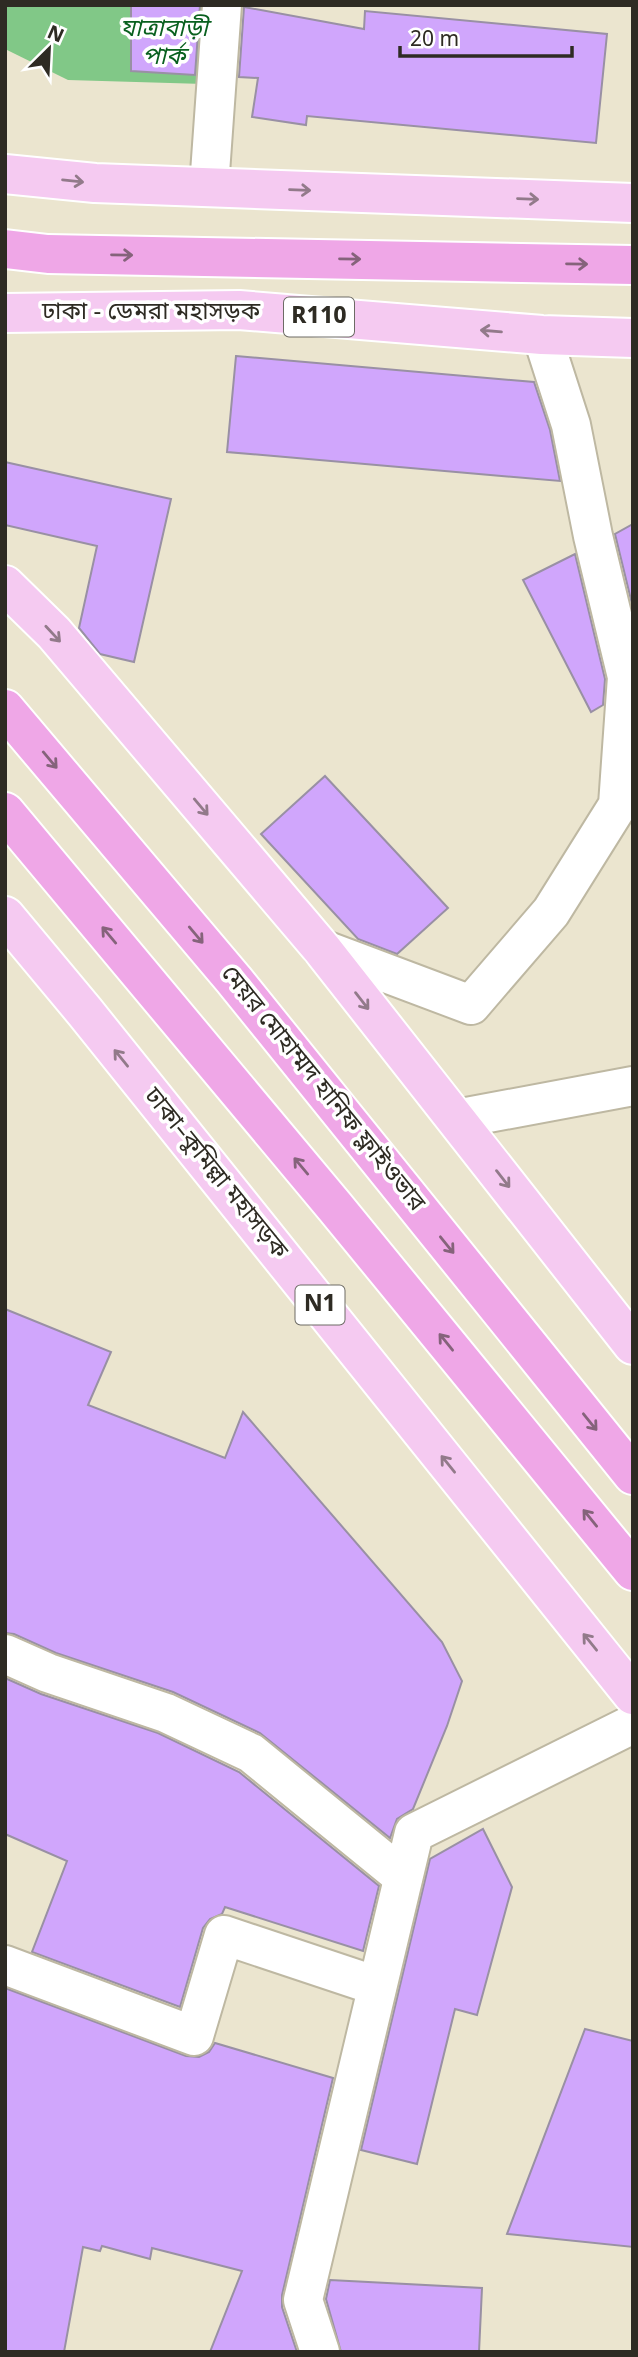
<svg xmlns="http://www.w3.org/2000/svg" width="638" height="2357" font-family="Georgia,'Noto Sans Bengali',serif">
<style>
.green{fill:#81c887}
.building{fill:#d0a6fc;stroke:#9990a4;stroke-width:2}
.lines{fill:none;stroke-linecap:round;stroke-linejoin:round}
.minor-casing{stroke:#beb8a2;stroke-width:42}
.major-casing{stroke:#fff;stroke-width:42}
.highway-casing{stroke:#fff;stroke-width:42}
.minor{stroke:#fff;stroke-width:38}
.major{stroke:#f5caf1;stroke-width:38}
.highway{stroke:#efa7e7;stroke-width:38}
.oneway{stroke:#927a8a}
.oneway2{stroke:#85637b}
.labels{text-anchor:middle;dominant-baseline:central;stroke-width:7;stroke-linejoin:round;paint-order:stroke}
.shield{fill:#fff;stroke:#6d6b65;stroke-width:2}
.shield-label{font-size:23px;font-weight:bold;fill:#2e2b23}
.park-label{font-size:24px;font-style:italic;fill:#09601f;stroke:#fff}
.street-label{font-size:24px;fill:#2e2b23;stroke:#fff}
</style>
<rect width="100%" height="100%" fill="#ebe5cf"/>
<polygon class="green" points="5,5 207,5 204,84 68,80 5,49"/>
<g class="building">
<polygon points="131,5 200,5 195,75 131,71"/>
<polygon points="244,7 364,29 365,11 607,34 596,143 307,116 306,125 252,117 258,78 239,77"/>
<polygon points="236,356 534,382 550,430 560,481 227,452"/>
<polygon points="5,462 171,499 134,662 100,654 79,628 97,546 5,525"/>
<polygon points="633,524 633,608 615,534"/>
<polygon points="575,554 605,679 603,705 591,712 523,580"/>
<polygon points="325,776 448,908 397,954 358,939 261,834"/>
<polygon points="5,1309 111,1352 88,1405 225,1458 243,1412 442,1642 462,1681 447,1726 413,1809 397,1819 390,1838 260,1733 173,1692 56,1653 14,1634 5,1633"/>
<polygon points="5,1678 41,1694 158,1733 239,1772 379,1886 363,1951 225,1907 222,1914 210,1919 203,1928 180,2007 32,1952 67,1861 5,1834"/>
<polygon points="483,1829 512,1887 477,2015 455,2009 417,2164 361,2150 430,1859"/>
<polygon points="5,1988 186,2056 199,2057 209,2052 215,2043 333,2078 282,2295 282,2307 297,2352 210,2352 242,2271 152,2248 150,2259 102,2246 100,2251 83,2247 64,2352 5,2352"/>
<polygon points="585,2029 633,2041 633,2247 507,2234"/>
<polygon points="330,2280 482,2288 479,2352 341,2352 326,2299"/>
</g>
<g class="lines">
<g class="minor-casing">
<g id="minor">
<polyline points="209,187 222,5"/>
<polyline points="322,949 471,1005 551,912 618,805 627,677 593,536 571,425 542,335"/>
<polyline points="456,1119 633,1086"/>
<polyline points="5,1654 48,1673 166,1713 251,1753 403,1877"/>
<polyline points="5,1965 194,2036 224,1935 377,1986"/>
<polyline points="320,2352 303,2300 414,1833 633,1724"/>
</g>
</g>
<g class="major-casing">
<g id="major">
<polyline points="5,174 95,183 633,203"/>
<polyline points="5,313 239,310 542,335 633,338"/>
<polyline points="5,585 54,633 322,949 633,1345"/>
<polyline points="5,916 85,1012 633,1695"/>
</g>
</g>
<g class="highway-casing">
<g id="highway">
<polyline points="5,249 48,254 633,265"/>
<polyline points="5,709 234,980 633,1475"/>
<polyline points="5,812 335,1207 633,1571"/>
</g>
</g>
<use href="#minor" class="minor"/>
<use href="#major" class="major"/>
<use href="#highway" class="highway"/>
</g>
<defs><path id="oneway-shaft" d="M-6 0H5M1.5-3L5.5 0L1.5 3" fill="none" stroke-width="1.6" stroke-linecap="round" stroke-linejoin="round" transform="scale(1.75)"/></defs>
<g class="oneway">
<use href="#oneway-shaft" transform="translate(73 181) rotate(6)"/>
<use href="#oneway-shaft" transform="translate(300 190) rotate(2)"/>
<use href="#oneway-shaft" transform="translate(528 199) rotate(2)"/>
<use href="#oneway-shaft" transform="translate(491 331) rotate(-175)"/>
<use href="#oneway-shaft" transform="translate(53 634) rotate(47)"/>
<use href="#oneway-shaft" transform="translate(201 807) rotate(50)"/>
<use href="#oneway-shaft" transform="translate(362 1001) rotate(52)"/>
<use href="#oneway-shaft" transform="translate(121 1058) rotate(-129)"/>
<use href="#oneway-shaft" transform="translate(503 1179) rotate(52)"/>
<use href="#oneway-shaft" transform="translate(448 1464) rotate(-129)"/>
<use href="#oneway-shaft" transform="translate(590 1642) rotate(-129)"/>
</g>
<g class="oneway2">
<use href="#oneway-shaft" transform="translate(122 255) rotate(1)"/>
<use href="#oneway-shaft" transform="translate(350 259) rotate(1)"/>
<use href="#oneway-shaft" transform="translate(577 264) rotate(1)"/>
<use href="#oneway-shaft" transform="translate(50 760) rotate(50)"/>
<use href="#oneway-shaft" transform="translate(109 935) rotate(-130)"/>
<use href="#oneway-shaft" transform="translate(196 935) rotate(50)"/>
<use href="#oneway-shaft" transform="translate(301 1166) rotate(-130)"/>
<use href="#oneway-shaft" transform="translate(447 1245) rotate(51)"/>
<use href="#oneway-shaft" transform="translate(446 1342) rotate(-129)"/>
<use href="#oneway-shaft" transform="translate(590 1422) rotate(51)"/>
<use href="#oneway-shaft" transform="translate(590 1518) rotate(-129)"/>
</g>
<g class="labels">
<g class="shield">
<rect x="284" y="297.5" width="70" height="39" rx="5"/>
<rect x="295.5" y="1285.5" width="49" height="39" rx="5"/>
</g>
<g class="shield-label">
<text x="319" y="317">R110</text>
<text x="320" y="1305">N1</text>
</g>
<g class="park-label">
<text x="164" y="30">যাত্রাবাড়ী<tspan x="164" dy="28">পার্ক</tspan></text>
</g>
<g class="street-label">
<text x="151" y="313">ঢাকা - ডেমরা মহাসড়ক</text>
<text transform="translate(322 1089) rotate(51)">মেয়র মোহাম্মদ হানিফ ফ্লাইওভার</text>
<text transform="translate(215 1174) rotate(51)">ঢাকা–কুমিল্লা মহাসড়ক</text>
</g>
</g>
<rect width="638" height="2357" fill="none" stroke="#2e2b23" stroke-width="14"/>
<g transform="translate(49 49) rotate(24)" stroke="#ffffff" stroke-width="5" paint-order="stroke">
<path d="M0-5L12 26L0 18L-12 26Z" fill="#2e2b23"/>
<text y="-10" font-size="19" font-weight="bold" text-anchor="middle" fill="#2e2b23">N</text>
</g>
<path d="M400 46v10h172v-10" fill="none" stroke="#2e2b23" stroke-width="3.5"/>
<text x="410" y="46" font-size="21" fill="#2e2b23" stroke="#ffffff" stroke-width="5" paint-order="stroke">20 m</text>
</svg>
